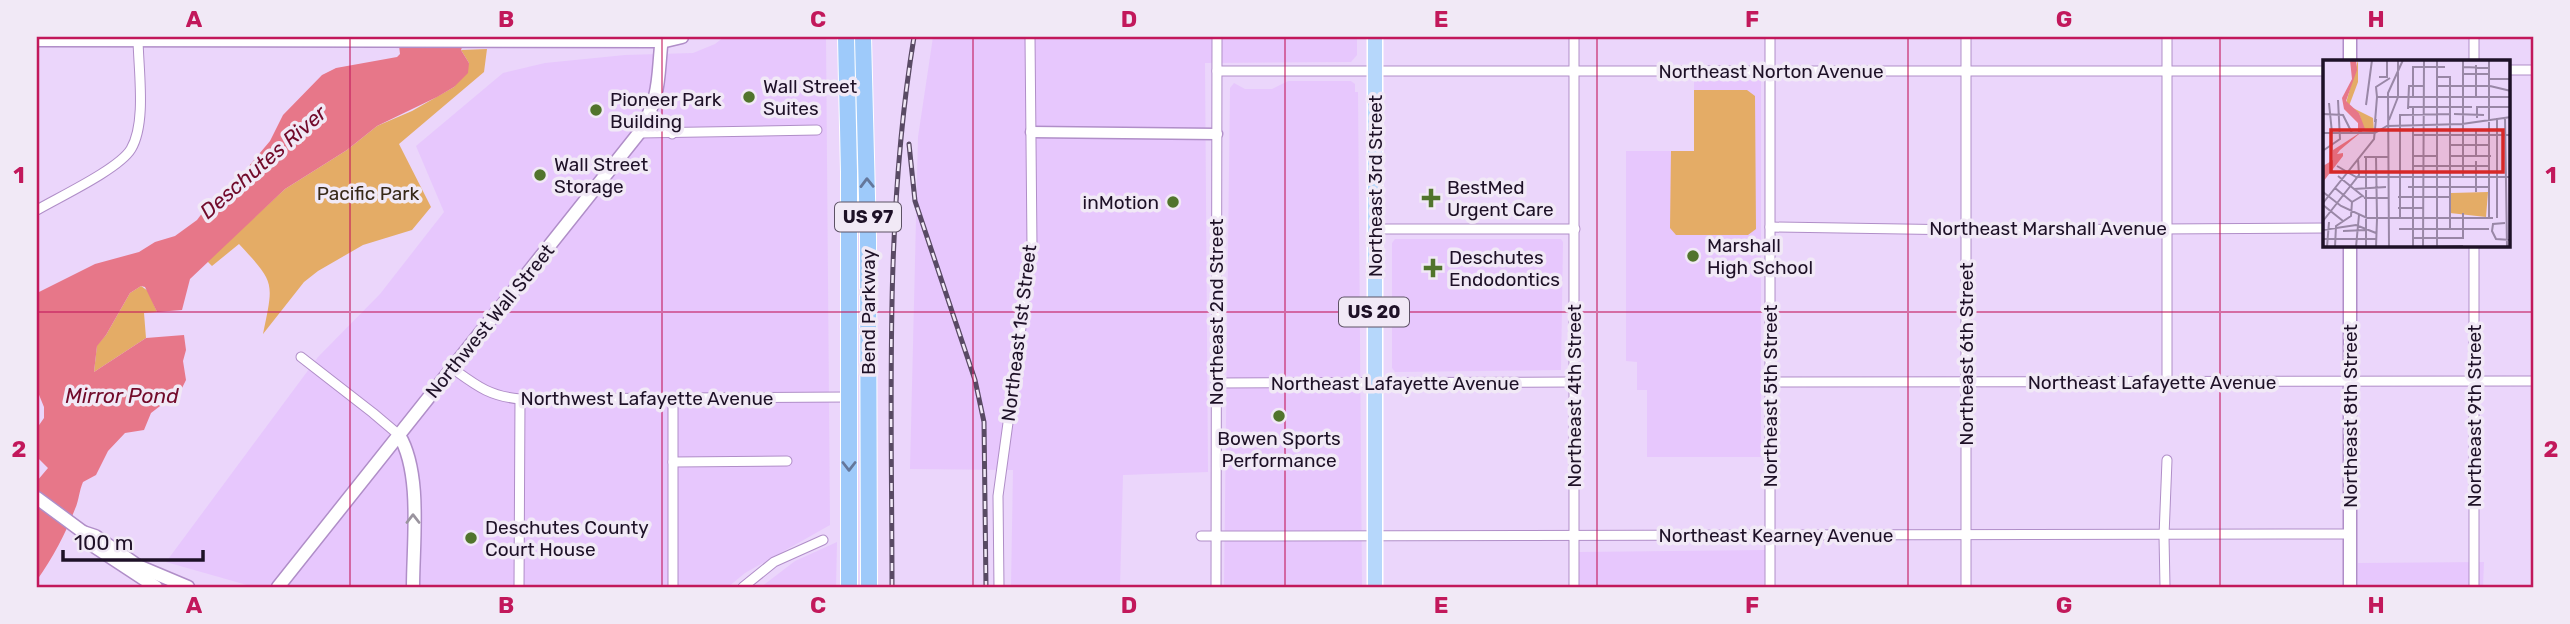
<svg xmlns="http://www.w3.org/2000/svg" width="2570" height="624" font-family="Rubik,sans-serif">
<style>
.built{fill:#e7c7fd}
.green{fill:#e4ac66}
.water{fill:#e77789}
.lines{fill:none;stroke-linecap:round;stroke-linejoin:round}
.minor-casing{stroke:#b08ec8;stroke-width:11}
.tertiary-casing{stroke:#b08ec8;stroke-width:13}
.secondary-casing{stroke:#b08ec8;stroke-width:15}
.primary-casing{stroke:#fff;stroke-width:17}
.trunk-casing{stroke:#fff;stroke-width:18}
.minor{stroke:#fff;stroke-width:9}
.tertiary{stroke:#fff;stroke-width:10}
.secondary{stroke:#fff;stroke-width:12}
.primary{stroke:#b6d7fb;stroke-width:14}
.trunk{stroke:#9ecafa;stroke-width:16}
.rail-casing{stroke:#594a64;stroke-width:5}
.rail{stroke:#f1e9f6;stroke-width:2.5;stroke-dasharray:8;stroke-linecap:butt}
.oneway{stroke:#64779b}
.oneway2{stroke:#9a949e}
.grid{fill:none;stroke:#c2185b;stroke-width:2;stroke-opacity:0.55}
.poi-dot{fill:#51742c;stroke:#f1e9f6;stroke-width:2.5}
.labels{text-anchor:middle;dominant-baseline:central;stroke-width:7;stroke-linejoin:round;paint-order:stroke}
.shield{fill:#f1e9f6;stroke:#5d5265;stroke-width:2}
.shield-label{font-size:18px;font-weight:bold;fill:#1e1127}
.street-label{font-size:19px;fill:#1e1127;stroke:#f1e9f6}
.poi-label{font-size:19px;fill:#1e1127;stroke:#f1e9f6;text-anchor:start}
.park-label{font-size:19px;fill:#372919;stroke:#f1e9f6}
.water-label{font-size:21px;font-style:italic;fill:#720a2a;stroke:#f1e9f6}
.inset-road{fill:none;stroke:#9987a6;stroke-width:2}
.view{fill:#d62828;fill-opacity:0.15;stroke:#d62828;stroke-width:3.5}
.inset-edge{fill:none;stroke:#1e1127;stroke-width:3.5}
.neatline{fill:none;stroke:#c2185b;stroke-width:2.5}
.grid-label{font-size:23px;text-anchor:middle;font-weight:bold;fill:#c2185b}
</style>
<rect width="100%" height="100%" fill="#ebd6fb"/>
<g class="built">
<polygon points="724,37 826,37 830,525 745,573 728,587 528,585 524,587 254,587 166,562 318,357 380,294 444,212 416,146 503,73 545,63 625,55 693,53 715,44"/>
<polygon points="933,37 1357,37 1357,55 1351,62 1205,63 1208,472 1123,475 1120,587 1011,587 1013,470 910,469 918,137"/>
<polygon points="1694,80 1761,80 1761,457 1647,457 1647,390 1637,390 1637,362 1626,361 1626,151 1694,151"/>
<polygon points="1288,81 1351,81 1355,84 1355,92 1358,92 1362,587 1224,587 1230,88 1234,83 1245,89 1272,89"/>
<polygon points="1395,239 1561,239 1563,242 1561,370 1395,372 1392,368 1392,243"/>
<polygon points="837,542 836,587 761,587 795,561"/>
<polygon points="1765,550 1764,587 1579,587 1579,552"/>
<polygon points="2484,562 2483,587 2358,587 2358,563"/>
</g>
<g class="green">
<path d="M487,49L484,72L399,144L431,207L412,230L363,245L318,271L304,282L263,334C274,281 275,283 239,244L212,266L207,261L285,189L347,150L377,126L412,111L454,87L469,63L461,50Z"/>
<polygon points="1694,90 1747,90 1755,96 1756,229 1748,235 1676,235 1670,228 1671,151 1694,151"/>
<polygon points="141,286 148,291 157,312 144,313 146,338 94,372 97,345 106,335 130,293"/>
</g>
<path class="water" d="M398,37H466L461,50L469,63L468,73L454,87L437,97L377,126L347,150L285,189L190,279L182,310L157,312L145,287L141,286L130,293L106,335L97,346L94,372L146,338L184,335L186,350L183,361L186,380L181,390L151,413L144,430L125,433L108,451L96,475L83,482C79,491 79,500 75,509C66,533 52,559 37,580V481L48,468L37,457V428L44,418V407L37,390V293L95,264L139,252L155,242L175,236L197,220L209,204L226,202L239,178L270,141L283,115L322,75L336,68L397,57L400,54Z"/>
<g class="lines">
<g class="minor-casing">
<g id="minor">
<polyline points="1770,37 1770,587"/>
<polyline points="1966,37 1966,587"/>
<polyline points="2167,37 2167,381"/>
<polyline points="2474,61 2474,37"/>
<polyline points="2509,70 2533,70"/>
<polyline points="1217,71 2325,71"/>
<polyline points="651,112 672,134"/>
<polyline points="639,133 817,130"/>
<path d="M37,210C59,197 119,169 131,149C147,122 138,68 138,37"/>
<polyline points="1770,227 1965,230 2325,228"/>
<polyline points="1375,229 1575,229"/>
<polyline points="2474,245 2474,587"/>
<polyline points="301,357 373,413 399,435"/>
<path d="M452,368C477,386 489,396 520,399L849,397"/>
<polyline points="1770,382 2533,381"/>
<polyline points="1216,383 1575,382"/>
<polyline points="673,398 673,587"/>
<polyline points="673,462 787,461"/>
<polyline points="1201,536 2350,534"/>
<polyline points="519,587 520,399"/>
<polyline points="743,587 774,562 823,540"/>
<polyline points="999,587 998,496 1032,247 1030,37"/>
<polyline points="1216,587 1217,37"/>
<polyline points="1574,587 1574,37"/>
<polyline points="2165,587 2164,536 2167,460"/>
</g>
</g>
<g class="tertiary-casing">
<g id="tertiary">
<polyline points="37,41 661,42"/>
<polyline points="1031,132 1217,134"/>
</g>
</g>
<g class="secondary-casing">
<g id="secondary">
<polyline points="2350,37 2350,61"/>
<polyline points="661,42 682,37"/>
<polyline points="2350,245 2350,587"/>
<path d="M399,435C422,473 413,542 413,587"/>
<polyline points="37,498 83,532 95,536 138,566 188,587"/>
<polyline points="83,532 89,543 156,587"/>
<path d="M278,587L639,133C662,93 657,79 662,37"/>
</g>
</g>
<g class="primary-casing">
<polyline id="primary" points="1375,37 1375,587"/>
</g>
<g class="trunk-casing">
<g id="trunk">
<polyline points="846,37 849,172 849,587"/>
<polyline points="863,37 868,237 869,587"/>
</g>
</g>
<use href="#minor" class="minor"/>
<use href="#tertiary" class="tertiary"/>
<use href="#secondary" class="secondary"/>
<use href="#primary" class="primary"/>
<use href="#trunk" class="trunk"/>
<g class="rail-casing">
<g id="rail">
<polyline points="909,144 915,201 975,380 984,422 986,587"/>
<path d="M892,587C892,404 884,219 914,37"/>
</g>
</g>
<use href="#rail" class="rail"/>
</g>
<defs><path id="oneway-chevron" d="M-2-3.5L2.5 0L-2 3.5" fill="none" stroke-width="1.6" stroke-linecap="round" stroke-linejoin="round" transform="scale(1.75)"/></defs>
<g class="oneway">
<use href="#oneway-chevron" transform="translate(867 183) rotate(-91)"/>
<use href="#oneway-chevron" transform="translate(849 466) rotate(90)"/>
</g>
<use class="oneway2" href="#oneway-chevron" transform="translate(413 519) rotate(-90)"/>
<path class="grid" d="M350,37V587M662,37V587M973,37V587M1285,37V587M1597,37V587M1908,37V587M2220,37V587M37,312H2533"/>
<g class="poi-dot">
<circle cx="749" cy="97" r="7"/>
<circle cx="596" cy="110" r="7"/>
<circle cx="540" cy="175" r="7"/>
<path d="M1427.5 187.5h7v7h7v7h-7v7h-7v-7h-7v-7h7z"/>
<circle cx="1173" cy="202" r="7"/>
<circle cx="1693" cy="256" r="7"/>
<path d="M1429.5 257.5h7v7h7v7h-7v7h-7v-7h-7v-7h7z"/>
<circle cx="1279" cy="416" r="7"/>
<circle cx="471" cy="538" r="7"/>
</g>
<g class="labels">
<g class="shield">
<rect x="835" y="202.5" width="66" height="29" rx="5"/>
<rect x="1339" y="297.5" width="70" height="29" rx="5"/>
</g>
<g class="shield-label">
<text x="868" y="217">US 97</text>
<text x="1374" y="312">US 20</text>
</g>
<g class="street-label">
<text x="1771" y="71">Northeast Norton Avenue</text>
<text transform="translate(1375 186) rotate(-90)">Northeast 3rd Street</text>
<text x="2048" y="228">Northeast Marshall Avenue</text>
<text transform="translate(868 312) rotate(-90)">Bend Parkway</text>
<text transform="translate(1216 312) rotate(-90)">Northeast 2nd Street</text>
<text transform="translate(490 321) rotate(-51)">Northwest Wall Street</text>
<text transform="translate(1019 333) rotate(-83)">Northeast 1st Street</text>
<text transform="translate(1966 354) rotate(-90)">Northeast 6th Street</text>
<text x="2152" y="382">Northeast Lafayette Avenue</text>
<text x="1395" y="383">Northeast Lafayette Avenue</text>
<text transform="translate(1574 396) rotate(-90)">Northeast 4th Street</text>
<text transform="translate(1770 396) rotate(-90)">Northeast 5th Street</text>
<text x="647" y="398">Northwest Lafayette Avenue</text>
<text transform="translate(2350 416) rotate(-90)">Northeast 8th Street</text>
<text transform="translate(2474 416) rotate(-90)">Northeast 9th Street</text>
<text x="1776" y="535">Northeast Kearney Avenue</text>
</g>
<g class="poi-label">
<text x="763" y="86">Wall Street<tspan x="763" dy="22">Suites</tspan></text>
<text x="610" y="99">Pioneer Park<tspan x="610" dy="22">Building</tspan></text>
<text x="554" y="164">Wall Street<tspan x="554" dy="22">Storage</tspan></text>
<text x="1447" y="187">BestMed<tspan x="1447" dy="22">Urgent Care</tspan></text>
<text x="1159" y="202" text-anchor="end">inMotion</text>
<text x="1707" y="245">Marshall<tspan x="1707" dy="22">High School</tspan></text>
<text x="1449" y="257">Deschutes<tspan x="1449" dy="22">Endodontics</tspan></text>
<text x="1279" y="438" text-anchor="middle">Bowen Sports<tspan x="1279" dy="22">Performance</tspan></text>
<text x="485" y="527">Deschutes County<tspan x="485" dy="22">Court House</tspan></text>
</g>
<g class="park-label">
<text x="368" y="193">Pacific Park</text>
</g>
<g class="water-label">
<text transform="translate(263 162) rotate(-41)">Deschutes River</text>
<text x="122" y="395">Mirror Pond</text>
</g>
</g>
<g transform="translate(2323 60)">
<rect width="187" height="187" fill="#ebd6fb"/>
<path d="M35,0V22L26,46L50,58L51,72L41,71L36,53L29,51L23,43ZM165,132L163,157L127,153L128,133Z" fill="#e4ac66"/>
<path d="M27,0H33L34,10L23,41L36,53L42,69L17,90L14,94L20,93V96L0,122V106L10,100V90L35,74V63L21,49L19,38L29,19Z" fill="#e77789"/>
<path class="inset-road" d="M114,0V116M140,0V116M166,0V117M153,5V37M140,7L166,8M140,14H166M56,17H64V0M114,17H127V64M166,19H188M114,26H166M167,26L188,31M54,37L53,27L67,18M75,37V0M90,37V7H122M101,37H188M6,43L9,73M43,45L49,0M85,47H149M85,49L86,26H100M0,54L20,55L29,73M131,54L161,55M182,57L184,187M154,58V47H188M174,58V158M0,59V96M66,60L75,37M52,62L54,37H100M139,64L188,57M127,65V169M153,70V96M0,73H52M52,73L64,66L140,64M90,75H188M127,85H166M1,90L17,79L15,40M90,96H114M127,96H168M41,97H65M43,97V187M53,97L54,158M14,106L33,117H85M89,106H166M15,116L41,137M90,116V47M83,117H188M90,117V187M114,117V187M166,117V157M85,127H166M12,128L29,142M31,129L63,127M0,132L18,146L44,158H170M153,132V101M75,137H127M41,138H65M0,143L51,79L53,59M0,145L20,161M75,148H100M140,153V179M77,158V55L127,54M0,161L36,115L35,99M182,163L170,164L169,171L173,179L188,180M76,169H166M0,170L33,165L53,173M20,171L43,170M90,178H140M0,179H53M4,187L6,162M12,187L13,166L28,156L29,142L39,136M33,187L36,155M53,187L54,159M66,187L65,33L80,0M100,187L140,186M100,187L101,0"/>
<path class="view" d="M8,70H180V112H8Z"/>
<rect width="187" height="187" class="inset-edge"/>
</g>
<rect width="2570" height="624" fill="none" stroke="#f1e9f6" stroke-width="77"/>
<path d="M63 550v10h140v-10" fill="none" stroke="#1e1127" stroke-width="3.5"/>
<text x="74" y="550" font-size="21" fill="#1e1127" stroke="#f1e9f6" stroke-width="5" paint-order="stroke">100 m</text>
<rect x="38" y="38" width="2494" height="548" class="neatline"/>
<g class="grid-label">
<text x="194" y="27">A</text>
<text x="506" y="27">B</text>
<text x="818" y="27">C</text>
<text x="1129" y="27">D</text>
<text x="1441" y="27">E</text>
<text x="1752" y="27">F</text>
<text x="2064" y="27">G</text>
<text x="2376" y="27">H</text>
<text x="19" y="183">1</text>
<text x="2551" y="183">1</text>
<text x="19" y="457">2</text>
<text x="2551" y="457">2</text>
<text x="194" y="613">A</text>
<text x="506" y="613">B</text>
<text x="818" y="613">C</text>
<text x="1129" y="613">D</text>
<text x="1441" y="613">E</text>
<text x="1752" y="613">F</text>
<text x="2064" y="613">G</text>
<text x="2376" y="613">H</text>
</g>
</svg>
